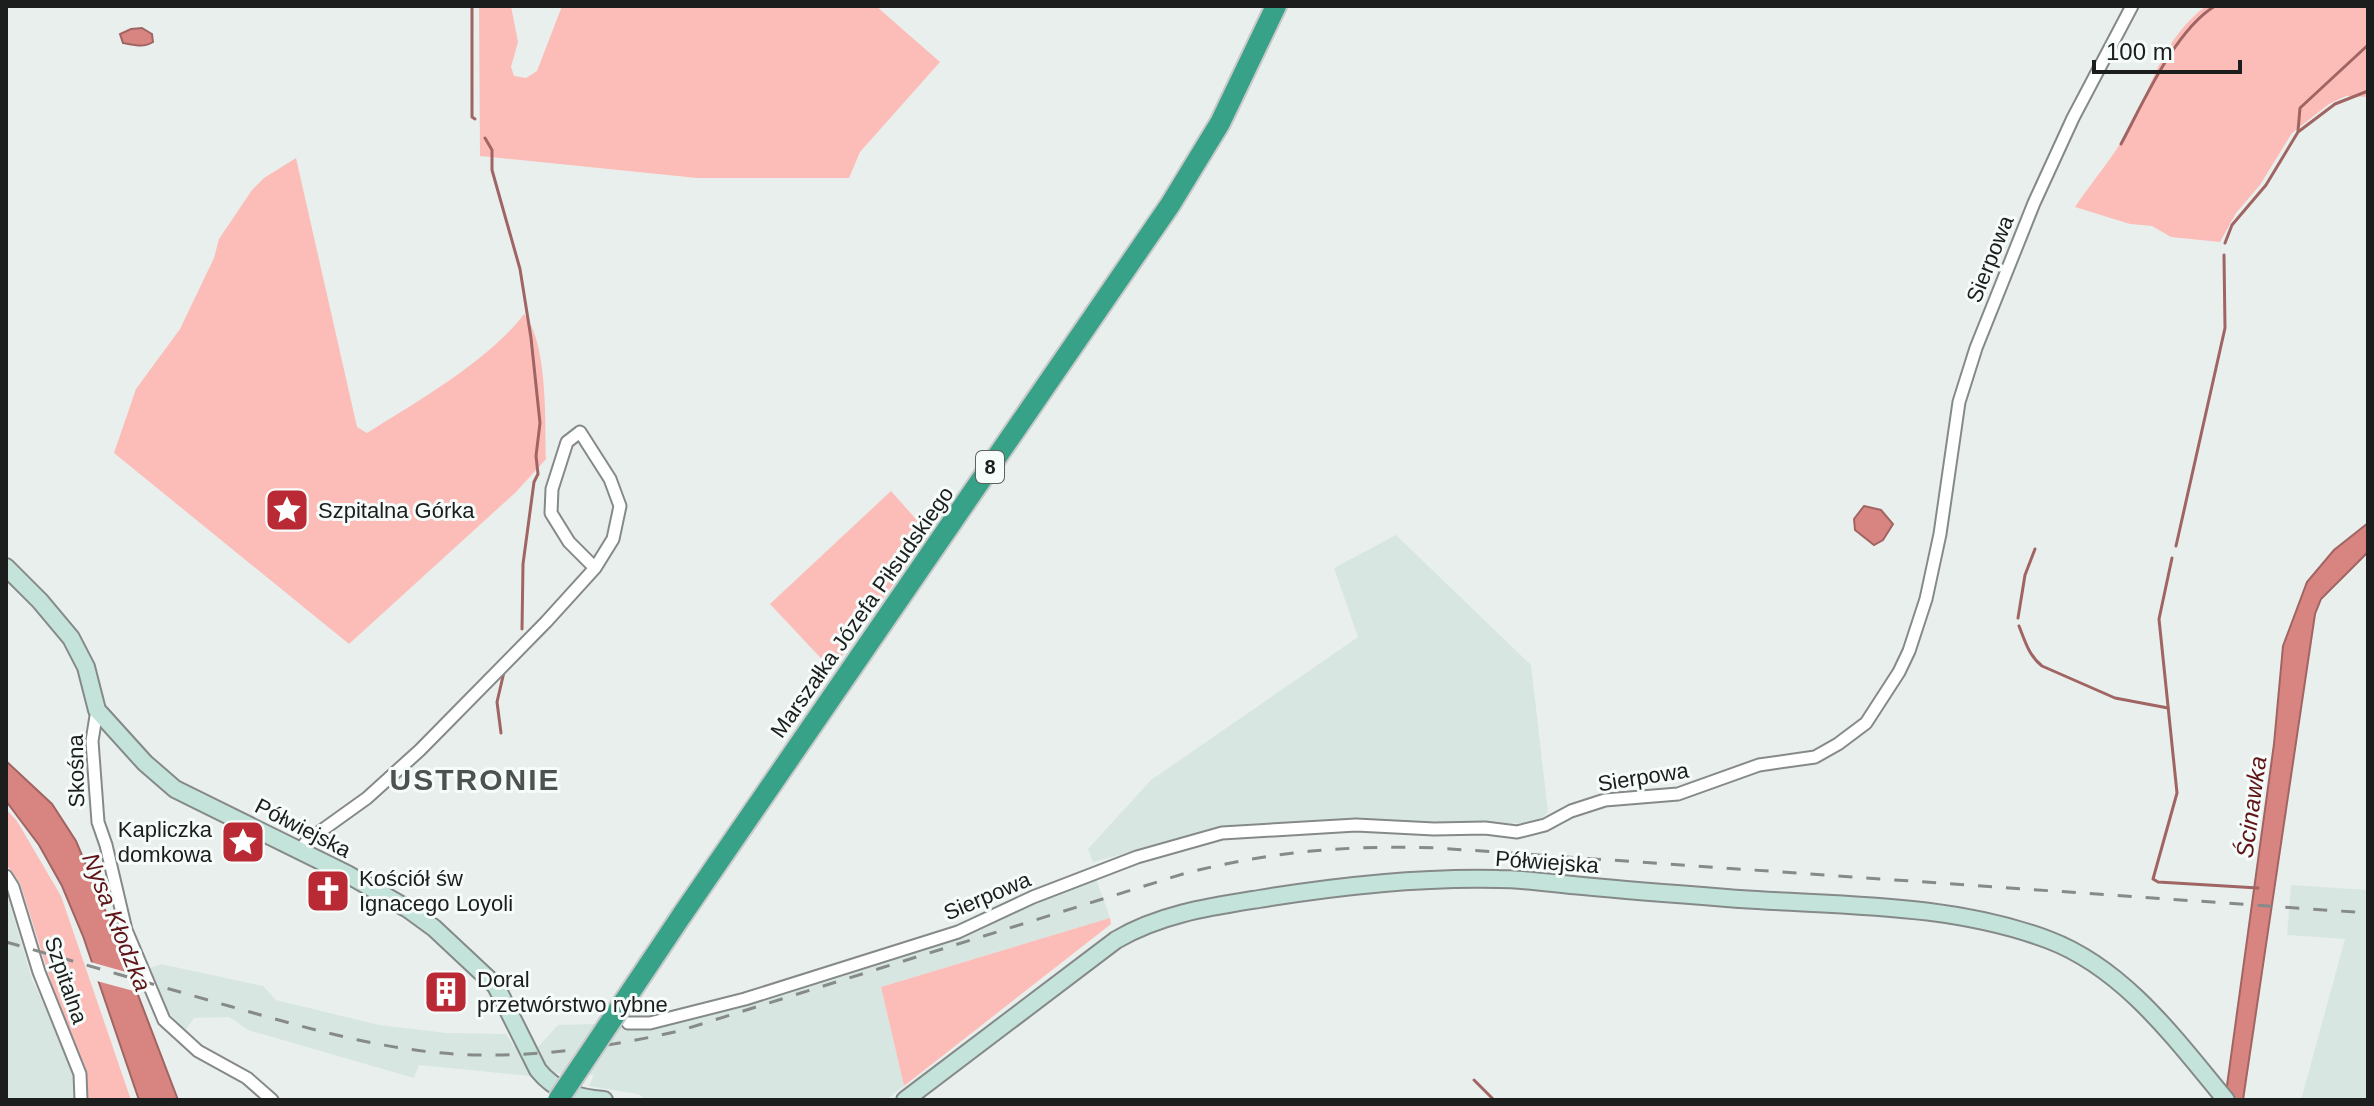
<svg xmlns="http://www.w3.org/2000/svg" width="2374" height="1106" font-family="Helvetica,sans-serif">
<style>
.built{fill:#d8e6e1}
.green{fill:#fcbdb9}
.water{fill:#d88480;stroke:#a06562;stroke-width:2}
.pier{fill:#e9efed}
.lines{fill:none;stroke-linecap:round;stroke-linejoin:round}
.stream{stroke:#a06562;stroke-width:3}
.street-casing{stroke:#858a89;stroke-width:15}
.secondary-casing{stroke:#858a89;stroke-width:20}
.highway-casing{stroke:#c9c9c9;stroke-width:24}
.street{stroke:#fff;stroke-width:11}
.secondary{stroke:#c3e3db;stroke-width:16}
.highway{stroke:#37a287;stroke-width:20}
.rail{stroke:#868a88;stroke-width:3;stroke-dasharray:14 14;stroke-linecap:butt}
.highway-bridge-casing{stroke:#c9c9c9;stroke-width:24;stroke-linecap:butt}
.highway-bridge{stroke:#37a287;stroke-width:20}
.labels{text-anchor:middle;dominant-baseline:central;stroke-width:6;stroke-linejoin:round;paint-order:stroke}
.shield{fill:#f6fcfa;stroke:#5d615f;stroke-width:2}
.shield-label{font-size:20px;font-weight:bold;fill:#1c1e1d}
.street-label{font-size:22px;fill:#1c1e1d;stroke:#f6fcfa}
.poi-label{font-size:22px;fill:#1c1e1d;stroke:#f6fcfa;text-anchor:start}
.water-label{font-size:24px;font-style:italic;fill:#601418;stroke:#f6fcfa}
.district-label{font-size:30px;font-weight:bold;letter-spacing:2px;fill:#4d5250;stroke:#f6fcfa}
</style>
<rect width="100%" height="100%" fill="#e9efed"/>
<g class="built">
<polygon points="1396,535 1531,665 1548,812 1537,823 1221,828 1093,862 1088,849 1151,780 1358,637 1334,568"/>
<polygon points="1095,876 1110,918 881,987 904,1086 886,1100 646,1100 638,1094 589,1086 594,1075 552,1073 530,1076 419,1065 414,1078 248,1030 229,1017 194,1018 185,1031 166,1009 147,969 161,964 263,986 276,1000 379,1025 447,1033 506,1034 514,1046 538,1047 558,1025 594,1024 649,1027 708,1012 978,931"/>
<polygon points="2291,885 2368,890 2368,1100 2301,1100 2345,939 2287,935"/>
<polygon points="6,892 32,979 74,1071 75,1100 6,1100"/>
</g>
<g class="green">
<polygon points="479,6 511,6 518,42 511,67 514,76 526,78 537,71 562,6 876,6 940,62 860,152 849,178 697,178 480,156"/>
<path d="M2206,6H2368V97L2346,96L2329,104L2292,133L2260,185L2236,213L2220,242L2171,237L2152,226L2130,224L2075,207C2092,182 2113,157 2128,131C2153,85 2162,39 2206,6Z"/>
<path d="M296,158L357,427L367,433C415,403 491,359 524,314C548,343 545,420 546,459L516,492L349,644L114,453L136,389L180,329L214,258L219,239L252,190L264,178Z"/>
<polygon points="891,491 929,534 832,670 770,604"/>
<polygon points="6,809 17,821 61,896 131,1100 88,1100 20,883 6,864"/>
<polygon points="1110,918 1111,924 904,1086 881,987"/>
</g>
<g class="water">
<path d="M142,28L152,34L153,42C144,48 134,45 123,43L120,34L131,29Z"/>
<polygon points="1864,506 1881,510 1893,524 1883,540 1874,545 1855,530 1854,519"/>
<polygon points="2368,523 2368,552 2321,599 2315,614 2243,1100 2225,1100 2274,744 2283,646 2307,582 2334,550"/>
<polygon points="6,761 52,804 76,841 111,924 178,1100 139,1100 83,936 62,886 39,845 6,801"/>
</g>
<polygon class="pier" points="87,961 133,974 141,993 93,980"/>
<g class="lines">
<g class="stream">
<polyline points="472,6 472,117 475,119"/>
<polyline points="2298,131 2300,108 2368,45"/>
<polyline points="485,138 492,150 492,170 520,269 531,338 540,423 536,456 538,474 534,482 523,564 522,629"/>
<path d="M2121,144C2143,103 2175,30 2215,6"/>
<polyline points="2225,243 2232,225 2266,185 2298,132 2335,104 2368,91"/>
<polyline points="2176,546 2225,328 2224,255"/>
<polyline points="2172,558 2159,619 2177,793 2153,879 2158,882 2258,888"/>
<polyline points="2018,618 2025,575 2035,549"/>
<path d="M2019,626C2025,641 2029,656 2042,666L2115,698L2168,708"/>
<polyline points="501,733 497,702 504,672"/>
<polyline points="1474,1080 1494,1100"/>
</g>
<g class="street-casing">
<g id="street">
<polyline points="97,710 92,741 98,822 106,845 126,930 164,1020 198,1051 247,1078 272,1100"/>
<polyline points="300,850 307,841 367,798 420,750 546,622 595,568 613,539 620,506 610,479 580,432 567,442 552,489 551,513 569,542 595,568"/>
<polyline points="6,876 13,887 39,972 80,1074 81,1100"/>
<polyline points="628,1023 650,1023 745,999 958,932 1033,897 1137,857 1222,833 1356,825 1434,829 1485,828 1517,832 1545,825 1571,811 1605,800 1678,794 1759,765 1815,757 1838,744 1866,723 1899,672 1909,651 1926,599 1940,534 1959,402 1976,348 2034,203 2073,118 2132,6"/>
</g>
</g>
<g class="secondary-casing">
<g id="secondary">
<path d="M6,567L40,601L71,638L86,667L97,710L145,763L175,789L347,874L408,909L434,928L496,986L538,1070C555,1091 577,1098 604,1100"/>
<path d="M905,1100L1116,940C1160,914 1209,907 1259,899C1338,886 1420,877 1499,879C1527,879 1556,884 1583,886C1635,891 1688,895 1740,899C1843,906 1951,903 2049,940C2125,969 2176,1040 2226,1100"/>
</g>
</g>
<g class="highway-casing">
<polyline id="highway" points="682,915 1170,205 1220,123 1276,6"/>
</g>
<use href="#street" class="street"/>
<use href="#secondary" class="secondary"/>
<use href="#highway" class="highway"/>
<path class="rail" d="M6,942C80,963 155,985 229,1006C310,1029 394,1054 480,1055C548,1056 613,1046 679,1031L1186,873C1274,851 1347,845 1438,848L2368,913"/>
<g class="highway-bridge-casing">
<polyline id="highway-bridge" points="558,1100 682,915"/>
</g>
<use href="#highway-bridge" class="highway-bridge"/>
</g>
<defs>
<g id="sight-square" transform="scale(2.3)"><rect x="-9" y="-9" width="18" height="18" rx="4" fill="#ba2a34" stroke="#f6fcfa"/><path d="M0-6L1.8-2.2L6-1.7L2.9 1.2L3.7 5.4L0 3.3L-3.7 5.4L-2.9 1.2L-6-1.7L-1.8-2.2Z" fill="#fff"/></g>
<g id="church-square" transform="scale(2.3)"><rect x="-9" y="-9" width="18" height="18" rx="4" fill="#ba2a34" stroke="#f6fcfa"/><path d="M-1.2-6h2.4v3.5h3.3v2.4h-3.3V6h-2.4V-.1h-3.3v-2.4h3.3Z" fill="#fff"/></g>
<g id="building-square" transform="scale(2.3)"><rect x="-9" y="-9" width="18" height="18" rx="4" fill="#ba2a34" stroke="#f6fcfa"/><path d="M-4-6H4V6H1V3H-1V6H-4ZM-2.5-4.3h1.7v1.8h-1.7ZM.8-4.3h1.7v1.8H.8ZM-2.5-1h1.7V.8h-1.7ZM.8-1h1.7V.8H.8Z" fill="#fff"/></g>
</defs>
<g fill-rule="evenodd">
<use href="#sight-square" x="287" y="510"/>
<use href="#sight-square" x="243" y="842"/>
<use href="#church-square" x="328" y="891"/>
<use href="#building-square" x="446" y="992"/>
</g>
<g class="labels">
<rect class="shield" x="976" y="451" width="28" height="32" rx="6"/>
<g class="shield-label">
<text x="990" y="467">8</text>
</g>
<g class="street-label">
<text transform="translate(1990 259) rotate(-68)">Sierpowa</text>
<text transform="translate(862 612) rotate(-55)">Marszałka Józefa Piłsudskiego</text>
<text transform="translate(76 771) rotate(-91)">Skośna</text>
<text transform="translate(1643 777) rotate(-9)">Sierpowa</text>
<text transform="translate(303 828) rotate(27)">Półwiejska</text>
<text transform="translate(1547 862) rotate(4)">Półwiejska</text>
<text transform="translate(987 896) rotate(-23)">Sierpowa</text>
<text transform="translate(66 980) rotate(71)">Szpitalna</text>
</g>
<g class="poi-label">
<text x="318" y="510">Szpitalna Górka</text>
<text x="212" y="829" text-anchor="end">Kapliczka<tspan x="212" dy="25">domkowa</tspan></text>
<text x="359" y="878">Kościół św<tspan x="359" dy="25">Ignacego Loyoli</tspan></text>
<text x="477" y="979">Doral<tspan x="477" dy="25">przetwórstwo rybne</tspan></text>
</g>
<g class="water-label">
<text transform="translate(2251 807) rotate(-82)">Ścinawka</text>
<text transform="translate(117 922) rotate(68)">Nysa Kłodzka</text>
</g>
<g class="district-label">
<text x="475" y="779">USTRONIE</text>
</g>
</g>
<rect width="2374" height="1106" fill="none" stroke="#1c1e1d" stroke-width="16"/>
<path d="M2094 60v12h146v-12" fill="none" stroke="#1c1e1d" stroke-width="4"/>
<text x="2106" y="60" font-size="24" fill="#1c1e1d" stroke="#f6fcfa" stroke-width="6" paint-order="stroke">100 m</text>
</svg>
